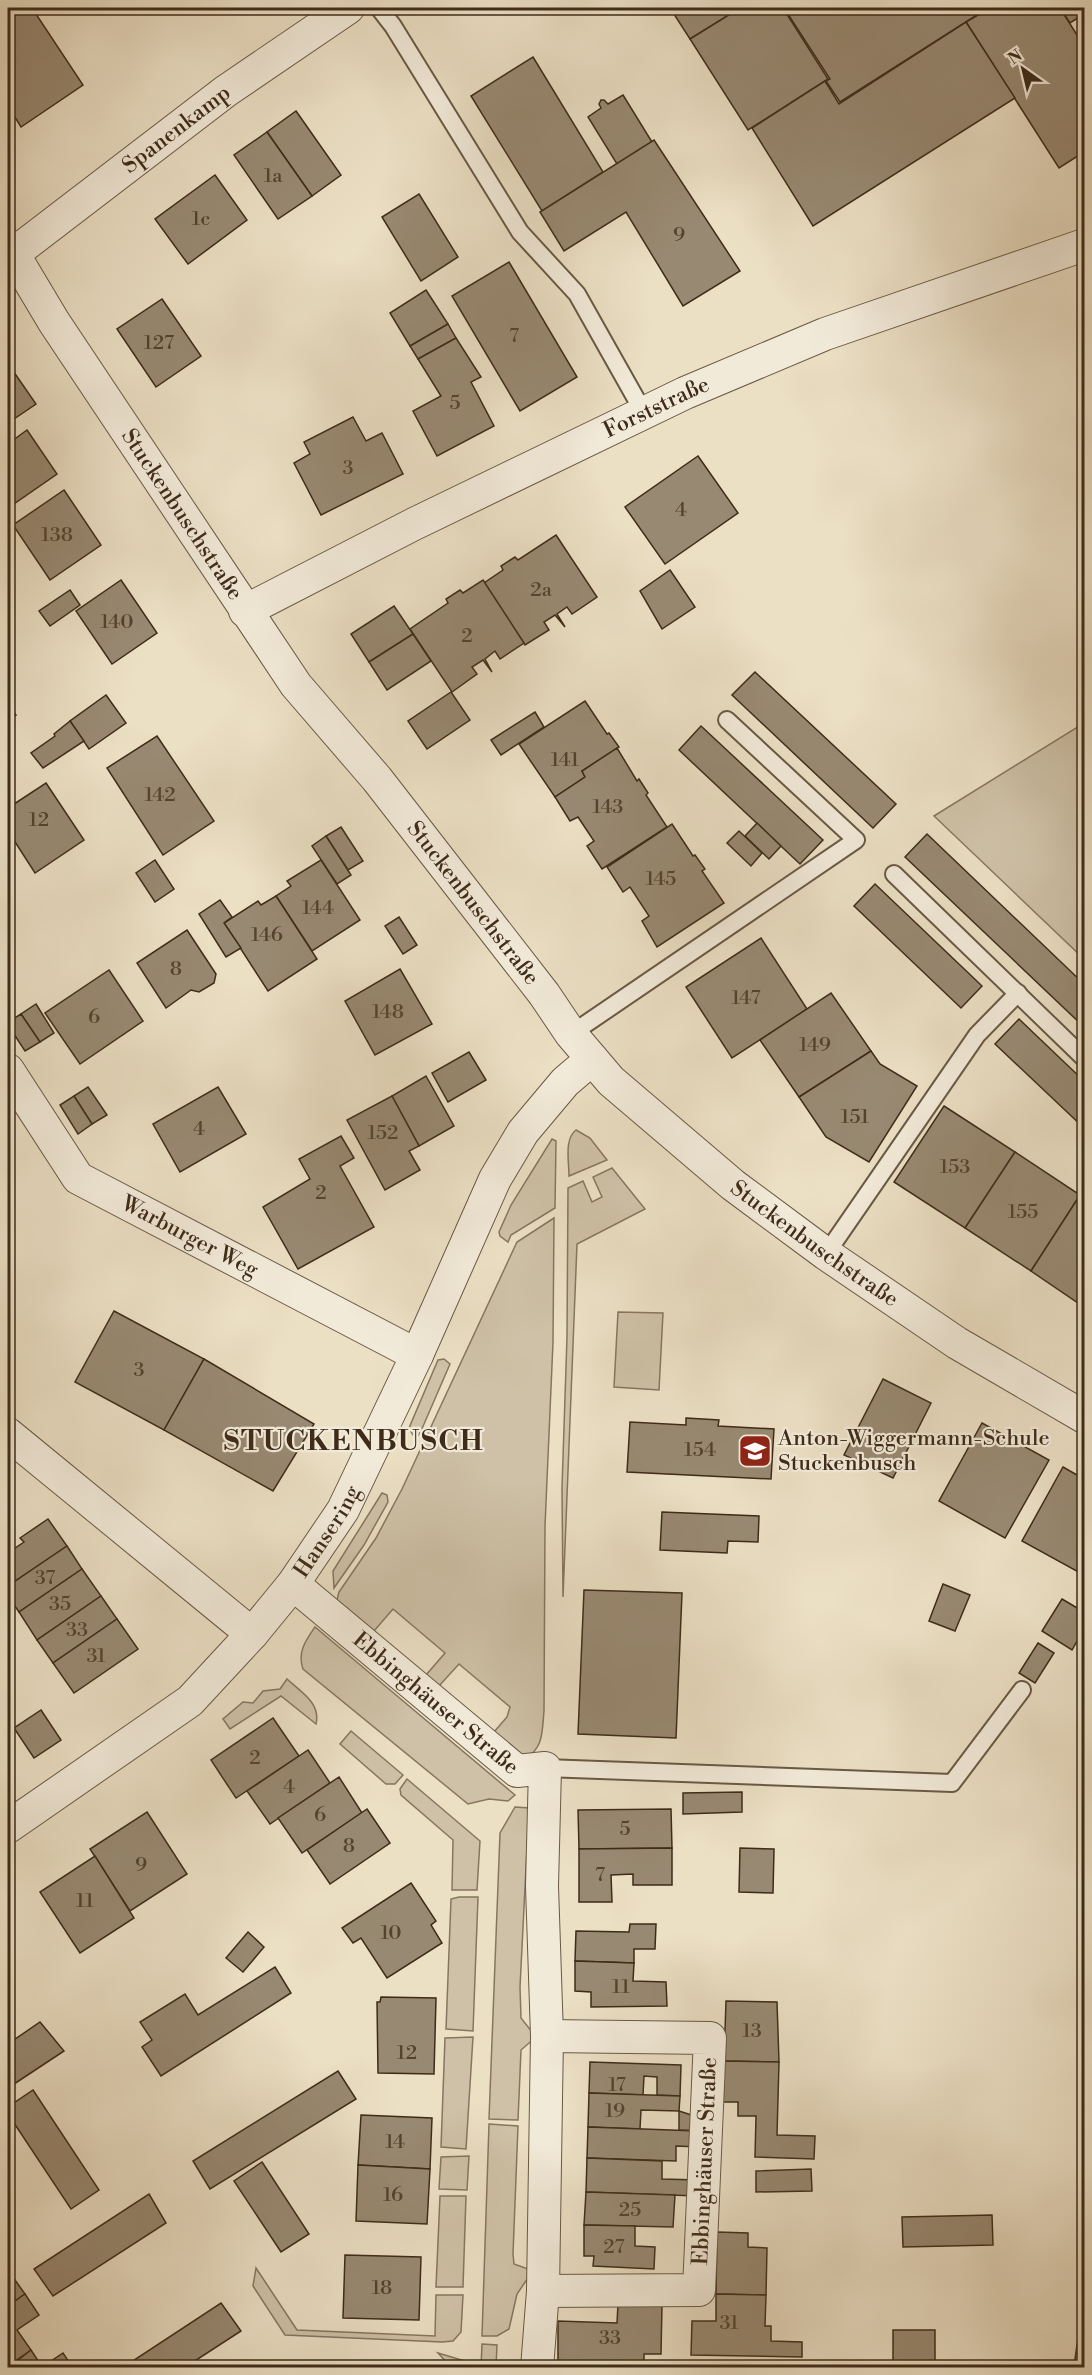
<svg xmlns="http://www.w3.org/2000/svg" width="1092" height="2375" font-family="'Libre Bodoni',serif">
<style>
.green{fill:#cec1a7;stroke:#867660;stroke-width:1.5}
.building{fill:#988972;stroke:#3e2c19;stroke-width:1.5}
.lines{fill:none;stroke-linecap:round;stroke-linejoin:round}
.lane-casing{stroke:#695944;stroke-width:20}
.street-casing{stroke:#695944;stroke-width:34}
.lane{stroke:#f2ead9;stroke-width:16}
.street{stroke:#f2ead9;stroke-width:32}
.labels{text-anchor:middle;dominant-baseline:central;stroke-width:4.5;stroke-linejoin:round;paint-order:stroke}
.number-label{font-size:20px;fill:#54432f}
.street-label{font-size:22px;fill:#3e2c19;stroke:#f2ead9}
.poi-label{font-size:22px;fill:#3e2c19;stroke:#f2ead9;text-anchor:start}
.district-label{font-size:28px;font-weight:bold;letter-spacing:1.5px;fill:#3e2c19;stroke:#f2ead9}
</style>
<rect width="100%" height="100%" fill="#ebdfc4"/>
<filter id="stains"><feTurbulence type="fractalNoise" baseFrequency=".00333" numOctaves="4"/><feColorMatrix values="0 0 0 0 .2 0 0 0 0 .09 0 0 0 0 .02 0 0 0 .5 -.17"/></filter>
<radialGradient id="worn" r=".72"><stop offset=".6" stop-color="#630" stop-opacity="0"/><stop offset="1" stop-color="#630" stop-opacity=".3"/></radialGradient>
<g class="green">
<polygon points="1084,723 1084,959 934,816"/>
<path d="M576,1130L590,1138L607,1160L569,1176C569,1162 564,1139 576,1130Z"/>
<polygon points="552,1139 556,1141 555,1208 511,1235 508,1242 500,1236 499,1232 511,1205"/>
<polygon points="612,1168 645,1209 577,1244 563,1597 562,1488 567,1337 568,1188 583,1181 592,1202 602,1197 593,1177"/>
<path d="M554,1218L553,1342L545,1526L544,1711C542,1730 544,1749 525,1758L494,1732L507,1717L510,1707L459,1664L439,1686L426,1675L445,1653L393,1609L374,1631L337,1600L339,1592L376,1538L402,1489L517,1242Z"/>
<polygon points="618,1312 663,1313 659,1390 614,1387"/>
<polygon points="444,1359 450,1364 421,1431 418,1436 413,1435 409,1428 438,1360"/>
<polygon points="382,1493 387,1495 388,1502 364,1545 334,1588 333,1571"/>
<path d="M315,1627L515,1795L508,1801L489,1799L468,1804L303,1669C297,1652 306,1640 315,1627Z"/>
<path d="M287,1679C301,1692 321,1703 316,1724L281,1696L230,1729L223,1719L243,1702L253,1703L263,1691L280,1689Z"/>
<polygon points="351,1731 403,1775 395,1784 386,1784 340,1744"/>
<polygon points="407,1779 480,1841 477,1890 452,1890 453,1840 401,1795 400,1789"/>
<polygon points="515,1807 529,1808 520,1987 521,2018 536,2037 521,2050 518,2120 489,2119 500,1833"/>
<polygon points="459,1897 478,1897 473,2031 446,2029 451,1899"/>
<polygon points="473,2037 466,2149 441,2147 445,2038"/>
<polygon points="489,2124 518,2126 513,2254 514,2264 528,2269 528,2278 517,2294 509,2329 497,2336 482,2336"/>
<polygon points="469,2156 467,2190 439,2189 441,2157"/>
<polygon points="440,2196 466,2196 463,2287 436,2287"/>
<polygon points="256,2268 297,2330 435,2336 436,2295 463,2295 461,2332 453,2341 442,2342 285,2335 253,2286"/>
<polygon points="482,2344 497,2345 496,2367 481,2367"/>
<polygon points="438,2353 465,2361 464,2367 451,2367"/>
</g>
<g class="building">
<polygon points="9,8 32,8 83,85 21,127 8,106 8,9"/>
<polygon points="670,8 740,8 690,39"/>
<polygon points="740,8 783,8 828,79 748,130 690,39"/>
<polygon points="784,8 988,8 840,102 826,81 830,79"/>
<polygon points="990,8 1060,8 1084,46 1084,152 1059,168 966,22"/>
<polygon points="1060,8 1084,8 1084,14 1070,23"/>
<polygon points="966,22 1015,98 813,226 752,128 825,81 839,104"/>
<polygon points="533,57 603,172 542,211 471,96"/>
<polygon points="623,95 652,142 617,164 588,117 601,108 599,104 601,100 604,100 608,104"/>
<polygon points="296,111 341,175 312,196 267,132"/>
<polygon points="267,132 312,196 278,219 234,155"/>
<polygon points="654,140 740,271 683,306 626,212 564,251 540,212"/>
<polygon points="215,175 247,220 188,264 155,219"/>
<polygon points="419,194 458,257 421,281 382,217"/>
<polygon points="509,262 577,377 520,411 452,296"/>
<polygon points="426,290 448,324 410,346 390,313"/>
<polygon points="162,299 201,356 156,387 117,329"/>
<polygon points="448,324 456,338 418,359 410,346"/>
<polygon points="456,338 481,377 471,382 494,426 437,456 413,411 441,396 418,359"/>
<polygon points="9,365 36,404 11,421 8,415"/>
<polygon points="353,417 366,441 382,433 403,474 321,515 294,463 310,454 304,442"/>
<polygon points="27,430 57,474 8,508 8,444"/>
<polygon points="698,456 738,513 665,564 625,507"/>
<polygon points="64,490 101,545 50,580 13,525"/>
<polygon points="556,535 597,597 572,614 567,607 557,614 565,627 555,615 544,622 549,630 525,645 484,583 503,570 501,566 515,557 518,560"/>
<polygon points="670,570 695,607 662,629 640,591"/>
<polygon points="121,580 157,633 112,664 76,611"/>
<polygon points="483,580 524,643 500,659 495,651 485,659 492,672 483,660 472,667 477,674 452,692 410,629 448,603 446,599 460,590 463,593"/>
<polygon points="70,590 80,605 50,626 39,611"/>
<polygon points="394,606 413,634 369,662 351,634"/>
<polygon points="413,634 431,661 387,690 369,662"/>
<polygon points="755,672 896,804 873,828 732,695"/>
<polygon points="451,692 470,720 427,749 408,721"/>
<polygon points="106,695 126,723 89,749 70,721"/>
<polygon points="585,701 607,734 609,733 619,747 582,771 585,777 555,797 519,744"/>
<polygon points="8,704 16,715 8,721"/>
<polygon points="535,712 544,727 501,755 491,740"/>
<polygon points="70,721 84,741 43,768 31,753 55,736 54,734"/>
<polygon points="701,726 823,840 800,864 679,750"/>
<polygon points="157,736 214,821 163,855 107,768"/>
<polygon points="617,748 637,781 639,779 648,793 646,795 667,827 602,869 587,846 594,841 578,817 570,821 555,797 585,777 582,771"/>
<polygon points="46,783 84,840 35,873 8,831 8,808"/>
<polygon points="757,823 781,846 769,859 745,836"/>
<polygon points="672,824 693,856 695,855 705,869 702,871 724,903 657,947 642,921 649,916 630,887 623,892 607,867"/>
<polygon points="341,827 363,861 348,870 326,836"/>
<polygon points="739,831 762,853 751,866 727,843"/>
<polygon points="927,834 1084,984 1084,1027 905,857"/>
<polygon points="326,836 351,875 337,884 312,846"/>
<polygon points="155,860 174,889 155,902 136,873"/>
<polygon points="321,860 360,920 312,951 276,896 291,886 287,881"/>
<polygon points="875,884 982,986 961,1008 854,906"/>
<polygon points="276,896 317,959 268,991 224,923 258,901 261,905"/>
<polygon points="220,900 232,917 224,923 241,948 226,957 199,914"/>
<polygon points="399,917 417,945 403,954 385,926"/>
<polygon points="187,930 216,974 214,983 199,992 191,990 166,1008 137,963"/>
<polygon points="761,938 807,1009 732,1058 686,987"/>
<polygon points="400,969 432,1024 375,1055 345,1001"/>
<polygon points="109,970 143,1021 80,1064 45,1013"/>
<polygon points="831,993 871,1051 799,1097 760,1040"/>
<polygon points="36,1004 54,1033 40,1042 21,1014"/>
<polygon points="21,1014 40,1042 25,1051 8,1025 8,1022"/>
<polygon points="1019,1019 1084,1081 1084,1128 995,1044"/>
<polygon points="871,1051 880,1064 917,1086 869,1162 826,1137 799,1097"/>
<polygon points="469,1052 486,1080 448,1102 432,1073"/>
<polygon points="426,1076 454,1126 419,1146 392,1096"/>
<polygon points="88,1087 107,1115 92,1124 74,1096"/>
<polygon points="218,1087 246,1134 180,1172 153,1124"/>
<polygon points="74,1096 92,1124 78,1134 60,1105"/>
<polygon points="392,1096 419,1146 409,1151 420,1170 385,1190 347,1120"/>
<polygon points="944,1106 1015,1152 965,1228 894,1182"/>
<polygon points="341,1136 354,1158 340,1166 374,1227 298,1269 263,1207 310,1179 299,1159"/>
<polygon points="1015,1152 1080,1195 1031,1271 965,1228"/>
<polygon points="1080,1195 1084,1198 1084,1307 1031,1271"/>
<polygon points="114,1311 204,1359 164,1430 75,1382"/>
<polygon points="204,1359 314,1424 273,1491 164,1430"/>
<polygon points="883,1379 931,1403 893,1478 844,1455"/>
<polygon points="686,1418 719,1420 718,1426 774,1429 771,1479 627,1472 630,1422 686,1425"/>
<polygon points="982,1423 1049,1460 1005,1538 939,1501"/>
<polygon points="1063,1467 1084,1479 1084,1569 1082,1574 1022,1541"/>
<polygon points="662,1512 759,1516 758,1542 728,1541 727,1553 660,1550"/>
<polygon points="48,1519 67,1546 8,1586 8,1553 24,1542 20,1538"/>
<polygon points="67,1546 82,1569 19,1612 8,1596 8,1586"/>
<polygon points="82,1569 101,1596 37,1640 19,1612"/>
<polygon points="943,1584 970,1595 955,1631 929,1621"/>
<polygon points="584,1590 682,1593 676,1738 578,1734"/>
<polygon points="101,1596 117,1619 53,1663 37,1640"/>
<polygon points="1062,1599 1084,1612 1084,1629 1072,1650 1042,1631"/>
<polygon points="117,1619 138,1649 74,1693 53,1663"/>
<polygon points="1038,1643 1054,1653 1035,1683 1019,1673"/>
<polygon points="41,1710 61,1740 34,1758 14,1728"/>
<polygon points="273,1718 299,1756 236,1798 211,1760"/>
<polygon points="308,1750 330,1783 270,1824 247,1791"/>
<polygon points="339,1777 362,1813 302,1853 278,1818"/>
<polygon points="742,1792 742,1812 683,1814 683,1793"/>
<polygon points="367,1809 390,1843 330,1884 307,1850"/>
<polygon points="671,1809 672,1848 579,1849 578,1810"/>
<polygon points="147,1812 187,1874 130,1911 90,1849"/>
<polygon points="672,1848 672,1885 633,1885 633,1874 611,1875 612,1902 579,1902 579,1849"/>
<polygon points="740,1848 774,1849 773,1893 739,1892"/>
<polygon points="95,1856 134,1918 80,1953 40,1892"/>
<polygon points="411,1883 436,1921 431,1925 442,1943 387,1978 361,1938 353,1943 342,1928"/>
<polygon points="630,1924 656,1924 655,1949 634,1949 634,1963 575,1961 576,1931 629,1932"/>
<polygon points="248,1932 264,1947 243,1972 226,1958"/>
<polygon points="575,1961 634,1963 633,1981 666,1982 667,2006 591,2007 591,1992 575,1991"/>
<polygon points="275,1967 291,1993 161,2076 142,2047 152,2040 140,2022 185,1994 198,2015"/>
<polygon points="381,1997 436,1998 434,2074 378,2073 377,2002 380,2002"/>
<polygon points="726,2001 777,2002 779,2062 724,2061"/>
<polygon points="40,2022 64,2051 8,2088 8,2044"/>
<polygon points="724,2061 779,2062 777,2135 815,2136 814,2159 755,2157 756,2116 738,2116 738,2102 723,2102"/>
<polygon points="590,2062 681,2065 680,2096 657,2095 657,2077 644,2076 643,2095 589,2093"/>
<polygon points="338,2071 356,2099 210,2189 193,2161"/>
<polygon points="33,2090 99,2190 71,2209 8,2114 8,2107"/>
<polygon points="589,2093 680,2096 679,2111 641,2110 640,2129 588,2127"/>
<polygon points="679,2111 698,2117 698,2131 679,2130"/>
<polygon points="361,2115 432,2118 430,2169 358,2165"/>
<polygon points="588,2127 698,2131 698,2147 676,2146 676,2161 587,2158"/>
<polygon points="587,2158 662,2161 662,2179 698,2180 698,2196 586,2192"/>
<polygon points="262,2162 309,2234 281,2252 234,2181"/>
<polygon points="358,2165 430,2169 427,2224 356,2221"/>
<polygon points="811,2169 812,2191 756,2192 756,2171"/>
<polygon points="586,2192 675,2195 673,2227 584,2225"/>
<polygon points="149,2194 166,2223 53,2296 34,2269"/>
<polygon points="992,2215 993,2245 903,2247 902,2217"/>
<polygon points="584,2225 635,2226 635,2246 655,2247 654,2269 593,2266 594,2256 584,2256"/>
<polygon points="717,2232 748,2233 748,2247 767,2248 766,2295 716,2294"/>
<polygon points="345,2255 421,2257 419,2320 343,2318"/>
<polygon points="10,2273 25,2294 8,2306 8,2274"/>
<polygon points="25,2294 39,2315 17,2330 31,2350 8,2366 8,2306"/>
<polygon points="716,2294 766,2295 765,2326 771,2326 771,2341 802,2342 802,2357 691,2355 692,2321 716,2321"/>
<polygon points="221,2303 241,2331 184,2368 122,2368"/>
<polygon points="618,2304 662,2305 661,2354 644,2354 644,2363 558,2361 558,2321 617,2323"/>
<rect x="893" y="2330" width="42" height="36"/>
<polygon points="1079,2331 1084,2332 1084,2367 1074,2366"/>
<polygon points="31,2350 42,2367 63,2353 73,2368 8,2368"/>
<polygon points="558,2361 644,2363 644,2368 557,2368"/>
</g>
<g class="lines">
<g class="lane-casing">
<g id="lane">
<polyline points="379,8 393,26 520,232 577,294 644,413"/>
<polyline points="894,874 1084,1058"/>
<polyline points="571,1034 856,840 727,720"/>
<polyline points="826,1254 977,1035 1018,993"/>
<polyline points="545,1768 952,1783 1022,1690"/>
</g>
</g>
<g class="street-casing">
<g id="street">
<path id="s1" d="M8,245L54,322L296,685L377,779L544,994L571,1034L611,1081L733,1185L826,1254L957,1343L1084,1417"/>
<path id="s2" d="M8,258L226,91L348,8"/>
<path id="s3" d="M245,611L414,524L685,393L825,334L1084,245"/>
<path id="s4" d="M8,1070L78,1178L417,1355"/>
<polyline points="8,1434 252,1634"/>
<path id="s5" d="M293,1584L517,1771L545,1768L542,1886L547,2036L543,2291L537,2368"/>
<path id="s6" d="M8,1827L190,1701L252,1634L293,1584L343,1510L417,1355L495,1179L523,1132L565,1082L592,1059"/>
<path id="s7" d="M543,2291L699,2290L710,2038L547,2036"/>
</g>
</g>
<use href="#lane" class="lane"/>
<use href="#street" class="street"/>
</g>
<defs>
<g id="school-square" transform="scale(1.725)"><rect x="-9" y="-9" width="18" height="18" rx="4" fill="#8f2418" stroke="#f2ead9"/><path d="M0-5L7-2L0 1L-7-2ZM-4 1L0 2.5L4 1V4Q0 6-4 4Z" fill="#fff"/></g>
</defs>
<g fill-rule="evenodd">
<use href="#school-square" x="755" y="1451"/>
</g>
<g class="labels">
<g class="number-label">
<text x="273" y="176">1a</text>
<text x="201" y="219">1c</text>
<text x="679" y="235">9</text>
<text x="514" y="336">7</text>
<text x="159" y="343">127</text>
<text x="455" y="403">5</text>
<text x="348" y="468">3</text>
<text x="681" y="510">4</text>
<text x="57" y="535">138</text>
<text x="541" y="590">2a</text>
<text x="117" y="622">140</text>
<text x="467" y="636">2</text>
<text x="565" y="760">141</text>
<text x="160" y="795">142</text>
<text x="608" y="807">143</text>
<text x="39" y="820">12</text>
<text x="661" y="879">145</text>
<text x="318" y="908">144</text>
<text x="267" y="935">146</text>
<text x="176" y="969">8</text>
<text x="746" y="998">147</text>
<text x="388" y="1012">148</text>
<text x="94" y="1017">6</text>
<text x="815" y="1045">149</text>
<text x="855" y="1117">151</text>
<text x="199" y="1129">4</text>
<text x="383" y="1133">152</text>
<text x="955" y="1167">153</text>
<text x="321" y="1193">2</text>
<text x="1023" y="1212">155</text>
<text x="139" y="1370">3</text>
<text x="700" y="1450">154</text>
<text x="45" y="1578">37</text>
<text x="60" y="1604">35</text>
<text x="77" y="1630">33</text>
<text x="96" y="1656">31</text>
<text x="255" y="1758">2</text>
<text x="289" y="1787">4</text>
<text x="320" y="1815">6</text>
<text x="625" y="1829">5</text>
<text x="349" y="1846">8</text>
<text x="141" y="1865">9</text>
<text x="600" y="1875">7</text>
<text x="85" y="1901">11</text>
<text x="391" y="1933">10</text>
<text x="621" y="1987">11</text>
<text x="752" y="2031">13</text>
<text x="407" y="2053">12</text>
<text x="617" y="2085">17</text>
<text x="615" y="2111">19</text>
<text x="395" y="2142">14</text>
<text x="393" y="2195">16</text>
<text x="630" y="2210">25</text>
<text x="614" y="2247">27</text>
<text x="382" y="2288">18</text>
<text x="729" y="2323">31</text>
<text x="610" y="2338">33</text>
</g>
<g class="street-label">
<text stroke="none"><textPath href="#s2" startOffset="212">Spanenkamp</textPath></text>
<text stroke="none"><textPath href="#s3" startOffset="459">Forststraße</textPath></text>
<text stroke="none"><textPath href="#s1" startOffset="321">Stuckenbuschstraße</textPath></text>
<text stroke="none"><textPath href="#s1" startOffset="807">Stuckenbuschstraße</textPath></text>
<text stroke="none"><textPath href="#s4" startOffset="255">Warburger Weg</textPath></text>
<text stroke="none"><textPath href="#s1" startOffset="1293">Stuckenbuschstraße</textPath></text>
<text stroke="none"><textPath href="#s6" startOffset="440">Hansering</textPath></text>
<text stroke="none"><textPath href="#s5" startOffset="186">Ebbinghäuser Straße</textPath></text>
<text stroke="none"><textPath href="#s7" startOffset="285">Ebbinghäuser Straße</textPath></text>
</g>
<g class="poi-label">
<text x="778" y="1438">Anton-Wiggermann-Schule<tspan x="778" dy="25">Stuckenbusch</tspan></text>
</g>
<g class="district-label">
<text x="354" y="1441">STUCKENBUSCH</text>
</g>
</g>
<rect width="1092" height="2375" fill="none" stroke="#ebdfc4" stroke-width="30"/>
<rect x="9" y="9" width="1074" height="2357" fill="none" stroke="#3e2c19" stroke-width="3"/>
<rect x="15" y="15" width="1062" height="2345" fill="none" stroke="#3e2c19" stroke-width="1.5"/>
<g transform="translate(1023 69) rotate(326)" stroke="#f2ead9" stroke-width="4.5" paint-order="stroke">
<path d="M0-4.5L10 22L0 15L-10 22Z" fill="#3e2c19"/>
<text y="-9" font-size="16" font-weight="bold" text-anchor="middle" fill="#3e2c19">N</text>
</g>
<rect width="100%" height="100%" filter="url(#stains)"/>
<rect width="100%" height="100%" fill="url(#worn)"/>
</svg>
